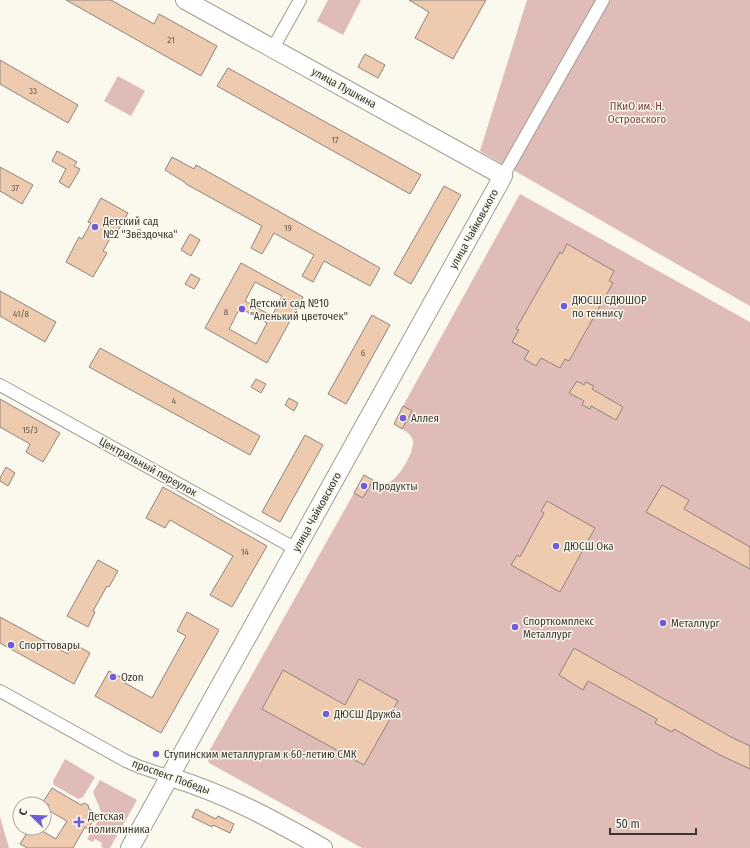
<svg xmlns="http://www.w3.org/2000/svg" width="750" height="848" font-family="'Fira Sans Condensed',sans-serif">
<style>
.green{fill:#e0bcb8}
.building{fill:#eecaae;stroke:#8e857f;fill-rule:evenodd}
.lines{fill:none;stroke-linecap:round;stroke-linejoin:round}
.street-casing{stroke:#a09d93;stroke-width:14}
.secondary-casing{stroke:#a09d93;stroke-width:20}
.street{stroke:#fff;stroke-width:12}
.secondary{stroke:#fff;stroke-width:18}
.poi-dot{fill:#6f5cd6;stroke:#fbf8ed;stroke-width:1.5}
.labels{text-anchor:middle;dominant-baseline:central;stroke-width:3;stroke-linejoin:round;paint-order:stroke}
.number-label{font-size:9px;fill:#665b51}
.street-label{font-size:11px;fill:#383632;stroke:#fbf8ed}
.park-label{font-size:11px;fill:#7a3e38;stroke:#fbf8ed}
.poi-label{font-size:11px;fill:#383632;stroke:#fbf8ed;text-anchor:start}
</style>
<rect width="100%" height="100%" fill="#fbf8ed"/>
<g class="green">
<polygon points="328,0 361,0 343,35 317,21"/>
<polygon points="527,0 750,0 750,306 480,151"/>
<polygon points="118,76 145,91 131,116 104,101"/>
<path d="M520,194L750,322V848H362L209,763L207,755L354,493L363,497L373,480C378,482 383,484 388,483C399,479 415,451 413,440C411,435 407,432 402,429L412,411L403,406Z"/>
<polygon points="65,759 95,777 83,797 78,799 54,785 53,781"/>
<polygon points="100,780 137,800 110,848 103,848 101,846 102,843 95,839 93,842 87,839 102,814 93,792"/>
<polygon points="0,817 9,848 0,848"/>
</g>
<g class="building">
<polygon points="66,0 111,0 154,24 159,14 217,46 201,76"/>
<polygon points="409,0 486,0 453,59 415,38 429,12"/>
<polygon points="365,54 385,65 378,78 358,67"/>
<polygon points="0,60 78,105 68,123 0,84"/>
<polygon points="228,68 421,175 410,194 217,86"/>
<polygon points="57,151 77,162 74,166 80,169 69,188 59,182 66,169 52,161"/>
<polygon points="172,157 194,169 196,165 380,268 370,286 324,261 313,282 302,276 314,255 274,233 262,254 251,248 262,226 186,184 186,183 165,170"/>
<polygon points="0,167 33,185 22,204 0,191"/>
<polygon points="444,186 461,195 411,284 394,274"/>
<polygon points="101,198 128,213 115,236 112,235 103,251 107,253 93,277 66,262 79,237 82,239 91,223 88,222"/>
<polygon points="190,234 200,240 191,256 181,250"/>
<polygon points="567,244 614,271 609,281 613,283 569,361 565,359 560,368 541,358 536,366 524,359 529,351 512,342 519,330 516,329 560,252 562,254"/>
<path d="M241,263L303,297L267,363L205,328ZM255,282L282,296L272,316L245,301ZM240,308L267,323L256,344L229,329Z"/>
<polygon points="191,274 200,279 194,289 185,284"/>
<polygon points="0,291 56,322 45,342 0,316"/>
<polygon points="372,315 390,325 346,404 328,394"/>
<polygon points="100,348 260,436 250,455 89,367"/>
<polygon points="256,379 266,384 261,393 251,387"/>
<polygon points="577,381 584,385 586,382 594,386 592,389 623,407 616,420 591,406 590,409 582,405 584,401 569,393"/>
<polygon points="289,398 298,403 294,411 285,405"/>
<polygon points="0,399 60,433 43,462 26,452 30,444 0,427"/>
<polygon points="403,406 412,411 402,429 394,424"/>
<polygon points="305,435 323,445 280,522 262,512"/>
<polygon points="6,467 15,473 8,486 0,481 0,478"/>
<polygon points="364,475 373,480 363,498 354,493"/>
<polygon points="662,485 689,500 684,509 750,547 750,569 646,512"/>
<polygon points="163,487 267,546 232,607 210,595 233,556 170,520 165,528 146,518"/>
<polygon points="547,501 595,528 560,592 511,565 517,555 520,557 544,513 541,511"/>
<polygon points="98,560 118,571 109,587 107,586 93,611 95,612 88,627 67,616"/>
<polygon points="187,612 219,630 161,733 95,696 109,671 126,680 125,683 152,698 186,636 177,631"/>
<polygon points="0,617 68,654 74,644 90,653 74,684 0,643"/>
<polygon points="574,648 731,737 750,746 750,769 720,755 674,729 672,732 655,723 657,719 588,681 583,690 559,675"/>
<polygon points="283,670 345,705 359,679 398,701 388,718 390,719 364,765 262,709"/>
<polygon points="52,788 81,805 84,803 88,805 89,809 97,814 88,829 85,827 73,848 27,848 20,844 29,830 33,832 35,828 37,828 56,839 67,821 46,809 49,805 43,802"/>
<polygon points="196,809 216,819 218,816 234,824 230,833 213,825 212,827 192,817"/>
</g>
<g class="lines">
<g class="street-casing">
<g id="street">
<polyline points="273,48 300,0"/>
<polyline points="503,176 603,0"/>
<polyline points="0,385 296,549"/>
<polyline points="0,691 126,761 140,767 170,777"/>
</g>
</g>
<g class="secondary-casing">
<g id="secondary">
<path d="M170,777C226,794 272,819 323,848"/>
<polyline points="130,848 503,176 185,0"/>
</g>
</g>
<use href="#street" class="street"/>
<use href="#secondary" class="secondary"/>
</g>
<g class="poi-dot">
<circle cx="95" cy="227" r="4"/>
<circle cx="564" cy="306" r="4"/>
<circle cx="242" cy="309" r="4"/>
<circle cx="403" cy="418" r="4"/>
<circle cx="364" cy="486" r="4"/>
<circle cx="556" cy="546" r="4"/>
<circle cx="663" cy="623" r="4"/>
<circle cx="515" cy="627" r="4"/>
<circle cx="11" cy="645" r="4"/>
<circle cx="113" cy="677" r="4"/>
<circle cx="326" cy="714" r="4"/>
<circle cx="156" cy="754" r="4"/>
<path d="M77 816h4v4h4v4h-4v4h-4v-4h-4v-4h4z"/>
</g>
<g class="labels">
<g class="number-label">
<text x="171" y="40">21</text>
<text x="33" y="91">33</text>
<text x="335" y="140">17</text>
<text x="15" y="188">37</text>
<text x="288" y="228">19</text>
<text x="226" y="312">8</text>
<text x="21" y="314">41/8</text>
<text x="363" y="353">6</text>
<text x="174" y="401">4</text>
<text x="30" y="430">15/3</text>
<text x="245" y="552">14</text>
</g>
<g class="street-label">
<text transform="translate(344 88) rotate(29)">улица Пушкина</text>
<text transform="translate(474 229) rotate(-61)">улица Чайковского</text>
<text transform="translate(148 467) rotate(29)">Центральный переулок</text>
<text transform="translate(317 512) rotate(-61)">улица Чайковского</text>
<text transform="translate(171 777) rotate(20)">проспект Победы</text>
</g>
<g class="park-label">
<text x="637" y="106">ПКиО им. Н.<tspan x="637" dy="13">Островского</tspan></text>
</g>
<g class="poi-label">
<text x="103" y="221">Детский сад<tspan x="103" dy="13">№2 "Звёздочка"</tspan></text>
<text x="572" y="300">ДЮСШ СДЮШОР<tspan x="572" dy="13">по теннису</tspan></text>
<text x="250" y="303">Детский сад №10<tspan x="250" dy="13">"Аленький цветочек"</tspan></text>
<text x="411" y="418">Аллея</text>
<text x="372" y="486">Продукты</text>
<text x="564" y="546">ДЮСШ Ока</text>
<text x="523" y="621">Спорткомплекс<tspan x="523" dy="13">Металлург</tspan></text>
<text x="671" y="623">Металлург</text>
<text x="19" y="645">Спорттовары</text>
<text x="121" y="677">Ozon</text>
<text x="334" y="714">ДЮСШ Дружба</text>
<text x="164" y="754">Ступинским металлургам к 60-летию СМК</text>
<text x="88" y="816">Детская<tspan x="88" dy="13">поликлиника</tspan></text>
</g>
</g>
<g transform="translate(32 816) rotate(293)"><circle r="19" fill="#fbf8ed" stroke="#adaaa2"/>
<path d="M0-3L7 15L0 10L-7 15Z" fill="#6f5cd6"/>
<text y="-6" font-size="11" font-weight="bold" text-anchor="middle" fill="#383632">С</text>
</g>
<path d="M610 828v6h86v-6" fill="none" stroke="#383632" stroke-width="2"/>
<text x="616" y="828" font-size="12" fill="#383632" stroke="#fbf8ed" stroke-width="3" paint-order="stroke">50 m</text>
</svg>
